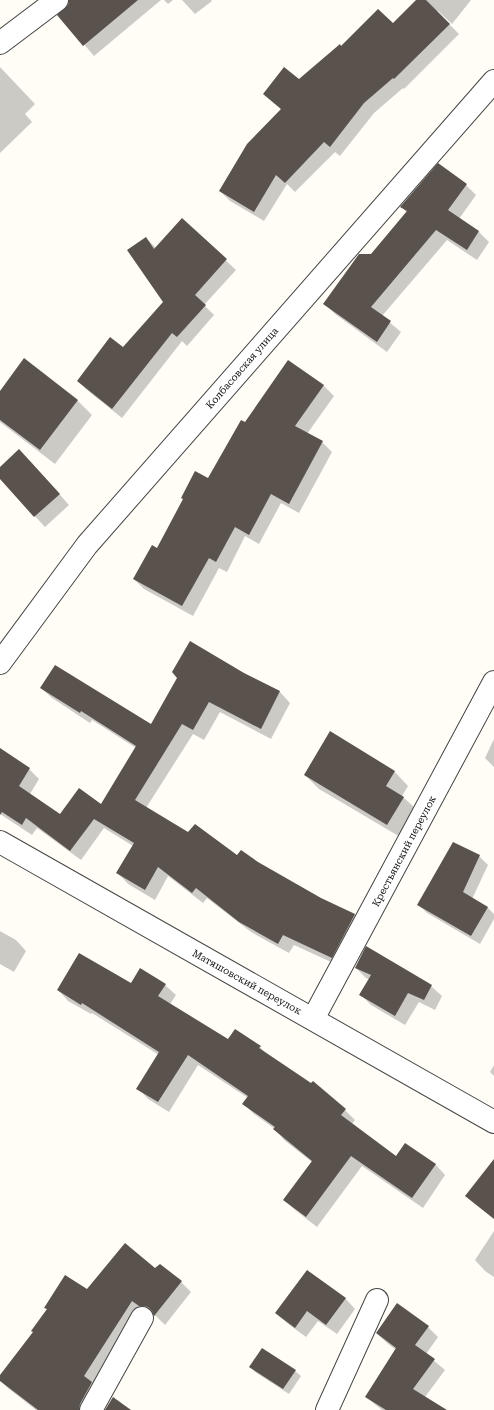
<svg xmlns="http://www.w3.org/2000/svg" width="494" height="1410" font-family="'Roboto Serif',serif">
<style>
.shadow{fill:#0003}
.building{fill:#5a524d}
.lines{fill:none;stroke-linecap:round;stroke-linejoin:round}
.minor-casing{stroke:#444;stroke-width:24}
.minor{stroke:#fff;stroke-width:22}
.labels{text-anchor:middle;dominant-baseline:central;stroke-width:4;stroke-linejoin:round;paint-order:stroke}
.street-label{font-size:10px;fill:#111;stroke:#fff}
</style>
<rect width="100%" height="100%" fill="#fffdf5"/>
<g class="shadow">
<polygon points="70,0 161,0 94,56 59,15 69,6"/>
<polygon points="164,0 173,0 168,4"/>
<polygon points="182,0 211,0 212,1 195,14"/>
<polygon points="418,0 471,0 452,24 438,11 437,12 459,34 404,89 403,88 374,113 340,156 335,152 295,192 287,184 264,221 230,201 220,191 282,110 264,94 299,80 341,47 393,25"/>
<polygon points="0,67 35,104 25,114 32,122 0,153"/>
<polygon points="466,185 476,195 459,219 479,232 489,242 477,260 447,240 382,316 401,332 387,352 335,314 324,303 371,255 407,213 402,207"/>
<polygon points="182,219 236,270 204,305 214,315 187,346 182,341 122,418 87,390 78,381 123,349 164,302 146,238 156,248"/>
<polygon points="25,360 78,401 92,415 55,464 0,422 0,392"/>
<polygon points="288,361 324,386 334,396 307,434 322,442 332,452 299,513 281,503 259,544 245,536 227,572 219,568 193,616 144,589 134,579 157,550 184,500 182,498 209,480 245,423"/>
<polygon points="30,461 69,505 45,527 0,478 0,468"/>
<polygon points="244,674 280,692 290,703 271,739 220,712 204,740 193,734 146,808 189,833 237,857 258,863 321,899 355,915 365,925 342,967 294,945 289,953 251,932 207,898 203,903 168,876 155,900 128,884 118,873 133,846 104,828 81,860 37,828 32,835 0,814 0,749 29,769 39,779 30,794 60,815 101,805 136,748 92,720 90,723 52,698 41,688 151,726"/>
<polygon points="494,739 494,767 485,758"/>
<polygon points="394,771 408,786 402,796 418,811 402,838 319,789 305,775"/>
<polygon points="479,856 488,865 472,899 487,907 494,914 494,919 480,944 427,913 418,904"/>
<polygon points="0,931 16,940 26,951 14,972 0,964"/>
<polygon points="356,968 431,986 442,996 435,1010 419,1002 405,1025 371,1005 361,995 370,980 366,978"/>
<polygon points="131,985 165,985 176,995 170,1004 228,1041 235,1031 260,1047 268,1056 345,1110 355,1120 352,1124 397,1157 435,1164 445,1175 423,1208 362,1166 317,1227 295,1210 284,1200 312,1162 284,1140 275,1129 254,1114 244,1104 248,1098 198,1065 169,1112 148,1099 138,1088 159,1055 92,1013 91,1014 68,1001 58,990"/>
<polygon points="494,1065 494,1076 490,1072"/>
<polygon points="494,1231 494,1277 485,1271 475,1260"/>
<polygon points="155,1269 181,1282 191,1292 165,1325 156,1316 150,1316 93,1410 36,1410 9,1389 0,1380 0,1376 34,1333 47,1310 46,1308 88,1291"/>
<polygon points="345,1298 355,1309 337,1334 318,1321 306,1337 287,1323 276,1313"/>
<polygon points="428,1327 438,1337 426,1354 445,1370 425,1397 440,1410 382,1410 366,1397 396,1350 387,1343 377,1333"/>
<polygon points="250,1367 295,1371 301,1376 289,1394 255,1372"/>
</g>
<g class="building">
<polygon points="69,0 138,0 83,46 57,15 68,5"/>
<polygon points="416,0 426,0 450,24 394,79 393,78 364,103 330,147 324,142 285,183 276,175 254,212 219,191 247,144 281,109 263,94 284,67 299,79 340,44 341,46 378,9 393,23"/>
<polygon points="438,163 467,184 448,210 479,231 467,250 436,230 371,307 391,321 377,342 323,304 359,254 371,254 407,211 400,207"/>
<polygon points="182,218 227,259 195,295 206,305 177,337 172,333 112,409 77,381 110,337 123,347 163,302 127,250 146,237 154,249"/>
<polygon points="24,358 78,400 40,450 0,420 0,391"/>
<polygon points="288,360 324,385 295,426 323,441 289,504 271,494 249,535 235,527 216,562 209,558 182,606 133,579 152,545 157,548 183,499 181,498 195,471 208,478 241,420 245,422"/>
<polygon points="19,449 60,494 34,517 0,479 0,467"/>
<polygon points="190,641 244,673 280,691 261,729 209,702 193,730 182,724 135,800 188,832 195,824 237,855 241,850 258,862 321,898 355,914 332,958 283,935 278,944 239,922 196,888 192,893 158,867 145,890 116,873 134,843 94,819 70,851 26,818 22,825 2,812 0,815 0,748 30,768 19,786 60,814 79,788 101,804 136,746 81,711 80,713 40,688 55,665 151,724 177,678 172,672"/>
<polygon points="330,731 395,771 386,786 404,797 387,825 304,775"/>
<polygon points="453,842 480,855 463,892 488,907 471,936 417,905"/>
<polygon points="366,946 432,985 424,1000 408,993 395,1016 359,995 371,975 355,968"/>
<polygon points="79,953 131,983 140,968 166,984 158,996 228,1039 235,1029 261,1046 259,1048 311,1083 313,1081 346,1109 341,1115 396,1156 405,1143 436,1164 412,1198 351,1156 306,1217 283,1200 312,1161 273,1129 275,1127 242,1104 248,1096 188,1055 158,1102 136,1089 159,1052 82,1003 81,1005 57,990"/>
<polygon points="494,1159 494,1219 465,1196"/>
<polygon points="125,1243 155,1268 160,1264 182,1281 154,1316 152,1311 148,1307 142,1306 139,1306 132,1301 84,1376 92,1382 80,1404 79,1410 38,1410 0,1381 0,1375 33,1332 31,1331 47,1309 44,1308 65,1275 87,1289"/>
<polygon points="307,1270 346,1298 326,1325 307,1311 295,1328 275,1313"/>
<polygon points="397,1303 429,1326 415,1345 435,1359 413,1389 447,1410 386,1410 365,1397 396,1348 376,1333"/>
<polygon points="262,1348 296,1370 283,1389 249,1367"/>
<polygon points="113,1397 131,1410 105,1410"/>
</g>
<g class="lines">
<g class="minor-casing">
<g id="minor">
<polyline points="0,43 57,0"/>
<polyline points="0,663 87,545 494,81"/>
<polyline points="0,842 494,1122"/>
<polyline points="313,1019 494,682"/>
<polyline points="91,1410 142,1318"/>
<polyline points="327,1410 377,1300"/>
</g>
</g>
<use href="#minor" class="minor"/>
</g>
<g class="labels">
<g class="street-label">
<text transform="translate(242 368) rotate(-49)">Колбасовская улица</text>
<text transform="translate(404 851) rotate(-62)">Крестьянский переулок</text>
<text transform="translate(247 982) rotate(29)">Матяшовский переулок</text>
</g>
</g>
</svg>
